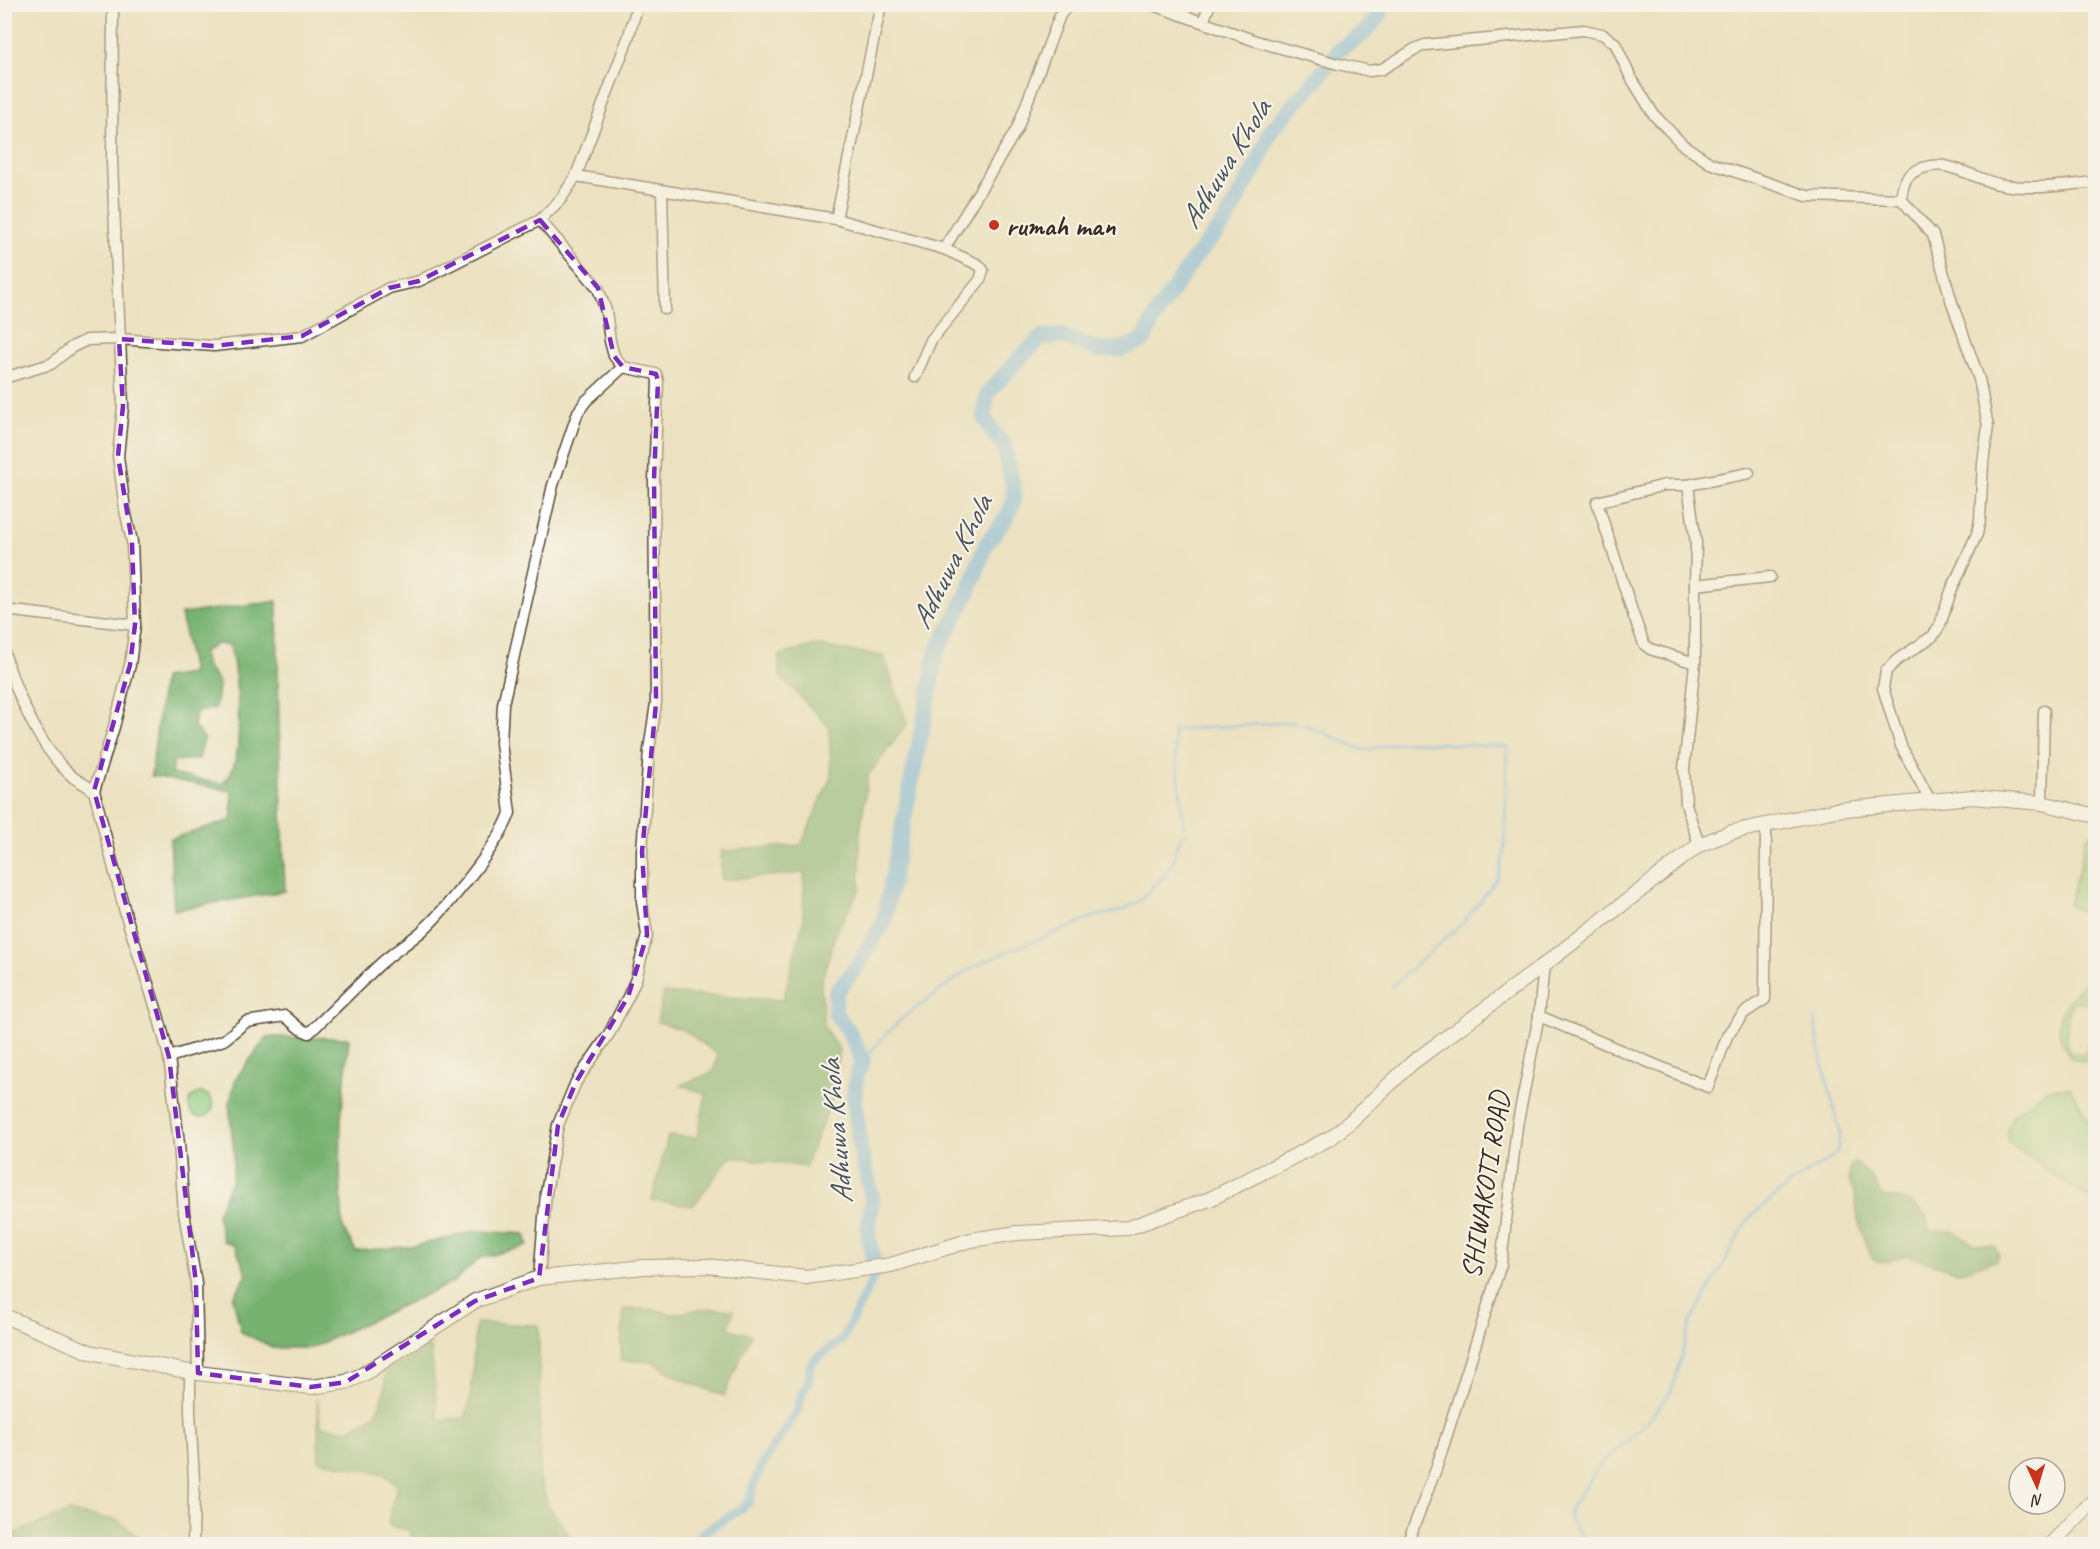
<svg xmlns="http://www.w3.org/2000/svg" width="2100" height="1549" font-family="Caveat,sans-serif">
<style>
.green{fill:#96d083;stroke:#687d50;stroke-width:1.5;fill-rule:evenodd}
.forest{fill:#78b271;stroke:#5a6e48;stroke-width:1.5;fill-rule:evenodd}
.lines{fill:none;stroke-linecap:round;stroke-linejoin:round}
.stream{stroke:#72b6e8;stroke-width:3}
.canal{stroke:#72b6e8;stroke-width:9}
.river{stroke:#72b6e8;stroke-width:16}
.minor-casing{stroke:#564636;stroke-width:13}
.tertiary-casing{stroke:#564636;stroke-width:16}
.minor{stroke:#fff;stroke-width:10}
.tertiary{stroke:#fff;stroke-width:14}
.marked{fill:none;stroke:#7b2cbf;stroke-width:4.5;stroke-dasharray:12 8;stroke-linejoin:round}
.poi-dot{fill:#c8321e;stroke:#f7f3e8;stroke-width:2}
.labels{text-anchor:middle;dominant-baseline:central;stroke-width:4.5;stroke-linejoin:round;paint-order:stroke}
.poi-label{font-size:28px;font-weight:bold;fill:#3b2a1e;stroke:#f7f3e8;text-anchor:start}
.street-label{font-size:28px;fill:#3b2a1e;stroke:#f7f3e8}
.water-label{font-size:30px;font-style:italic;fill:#4c545b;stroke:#f7f3e8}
</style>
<rect width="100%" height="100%" fill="#f7f3e8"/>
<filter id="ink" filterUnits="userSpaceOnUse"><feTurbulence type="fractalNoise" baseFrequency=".0167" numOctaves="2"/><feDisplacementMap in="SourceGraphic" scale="12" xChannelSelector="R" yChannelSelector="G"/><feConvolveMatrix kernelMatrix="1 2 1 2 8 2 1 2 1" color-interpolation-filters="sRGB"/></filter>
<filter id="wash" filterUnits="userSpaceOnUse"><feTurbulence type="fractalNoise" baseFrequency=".008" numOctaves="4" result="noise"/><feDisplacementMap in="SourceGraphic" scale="24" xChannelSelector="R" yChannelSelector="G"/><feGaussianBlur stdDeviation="1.35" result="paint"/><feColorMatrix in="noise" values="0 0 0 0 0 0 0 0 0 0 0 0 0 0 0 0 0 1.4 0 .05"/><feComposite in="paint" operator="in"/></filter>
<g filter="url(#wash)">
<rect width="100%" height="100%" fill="#ece2c1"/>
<g class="green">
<polygon points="2095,831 2095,912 2081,911 2069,906 2071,894 2081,863 2084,846 2086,839"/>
<path d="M2095,967V1059L2091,1062L2071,1059C2041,1013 2073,1002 2095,967ZM2078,1001L2091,1005C2097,1019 2089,1038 2086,1052L2080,1055L2069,1052C2067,1039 2062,1004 2078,1001Z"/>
<polygon points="2070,1087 2095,1133 2095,1201 2066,1184 2008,1142 2007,1130 2013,1115 2048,1089"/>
<circle cx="201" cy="1105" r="12"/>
</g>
<g class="forest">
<path d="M277,601L279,727L285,891L174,910L170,839L232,820V791L151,776L163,678L192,674L181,614ZM216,644L230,645C237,679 245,741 231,773C229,777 225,781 222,784L171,774L174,761L199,759L204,738L194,727L196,712L215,708L219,682L207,667L202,653Z"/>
<polygon points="813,645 884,656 907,724 868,776 860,835 860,889 836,933 821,982 824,1027 839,1049 833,1097 805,1167 730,1157 693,1206 652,1200 668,1136 697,1137 706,1094 681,1085 713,1072 718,1055 684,1030 657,1022 663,993 783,1000 803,922 804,873 721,880 721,851 801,845 831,777 829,727 780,676 779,656"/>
<polygon points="267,1037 349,1038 341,1119 340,1174 343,1228 356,1251 415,1246 477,1231 525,1234 528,1246 480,1258 453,1282 311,1348 274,1348 241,1332 233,1298 247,1275 235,1246 223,1241 217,1214 232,1179 234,1152 229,1105 236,1078"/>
<path d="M1856,1162L1872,1178L1882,1196C1904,1199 1911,1200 1927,1216L1929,1231H1953L1972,1243L1994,1246L1999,1253L1996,1260L1957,1272L1907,1255L1884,1263L1877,1262L1871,1257L1858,1219L1855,1195L1849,1181L1850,1166Z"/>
<polygon points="707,1308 734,1310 728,1328 751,1335 724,1396 679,1378 653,1362 620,1360 624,1309 652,1309 673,1314"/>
<path d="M476,1323L539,1325L540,1479L548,1505L576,1544H413L409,1530L389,1526V1518L397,1486L384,1474L319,1461L317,1398L321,1426L349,1430L376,1414L384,1393L386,1371L431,1346L438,1419L465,1418C476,1388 471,1354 476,1323Z"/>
<polygon points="68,1512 118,1520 146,1544 5,1544 5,1537"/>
</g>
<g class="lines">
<g class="stream">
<polyline points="1303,724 1364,750 1400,743 1413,742 1508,747 1504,852 1498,878 1464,922 1392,986"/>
<polyline points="1184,826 1173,730 1296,722"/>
<polyline points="863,1061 882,1038 905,1016 964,973 985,961 1094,917 1123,910 1140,901 1163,877 1173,863 1176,847 1185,832"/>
<polyline points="1587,1544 1569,1518 1570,1509 1599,1466 1645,1424 1671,1392 1691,1321 1749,1218 1790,1184 1831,1158 1837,1152 1840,1132 1821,1058 1815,1019"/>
</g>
<polyline class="canal" points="691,1544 707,1530 741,1509 749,1502 753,1486 762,1464 797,1412 802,1393 809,1381 810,1366 815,1359 842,1340 874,1277"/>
<polyline class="river" points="873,1259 868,1232 872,1198 861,1152 854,1098 857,1074 863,1061 848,1030 835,1013 836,992 860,963 871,941 883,924 931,684 936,653 968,593 986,544 1007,517 1013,503 1014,489 1006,457 1005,445 994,434 984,417 987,394 1013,365 1041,338 1062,336 1099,350 1121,349 1144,340 1155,316 1196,256 1225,222 1257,164 1271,131 1320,75 1339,50 1364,33 1380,15 1383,4"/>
</g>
</g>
<g filter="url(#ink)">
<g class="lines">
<g class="minor-casing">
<g id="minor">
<polyline points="638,4 628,38 576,176 836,219 944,249 979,265 983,270 980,280 931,340 915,377"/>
<path d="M1150,4L1256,41L1338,64L1370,71L1382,69L1415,49L1425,45L1584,30L1602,34L1615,43L1630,76L1654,115L1683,145L1710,163L1807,196L1901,199C1903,182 1906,173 1923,168C1950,158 1976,181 2003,185C2034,190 2065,185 2096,182"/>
<polyline points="1203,22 1210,4"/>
<polyline points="662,191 665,309"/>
<polyline points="1901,199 1933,235 1952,303 1979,379 1988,426 1983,463 1980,520 1977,534 1951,591 1940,625 1933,636 1897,660 1886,671 1883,688 1901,746 1930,800"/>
<polyline points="836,219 881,4"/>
<polyline points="944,249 1017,129 1060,15 1069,4"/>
<polyline points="4,378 51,364 72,347 87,340 119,339 214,346 302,336 389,288 419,281 540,220 561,199 576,176"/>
<polyline points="1688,485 1665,485 1597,502 1633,614 1644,644 1650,649 1695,663"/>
<polyline points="1695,585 1696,543 1688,485 1749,473"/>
<polyline points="4,610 135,625"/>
<path d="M4,652C16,693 40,750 74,778C80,782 88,786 94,791L126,916L158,1015L169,1057L179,1144L184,1213L196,1283L198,1373"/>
<polyline points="94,791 114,727 130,665 135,625 132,542 125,510 118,456 123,406 112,162 113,4"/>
<polyline points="2042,803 2044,711"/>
<polyline points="1699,845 1686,804 1684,769 1695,663 1695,585 1770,577"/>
<polyline points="1539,1016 1708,1087 1728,1034 1744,1013 1765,999 1766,824"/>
<path d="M169,1057L224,1040L246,1022L285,1016L300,1029L309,1033C332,1011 355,988 378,966C392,953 408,943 422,931C446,909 500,843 510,813L501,743L503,704L553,485L578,412L586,401L623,367"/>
<polyline points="539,1278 546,1193 558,1125 576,1082 609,1034 628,997 636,979 647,935 642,902 642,852 649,750 656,703 654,479 658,381 656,374 623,367 614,356 610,341 606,311 598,288 540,220"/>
<polyline points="190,1372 190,1412 194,1480 193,1544"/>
<polyline points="1407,1544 1436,1469 1501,1264 1517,1126 1539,1016 1544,965"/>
</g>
</g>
<g class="tertiary-casing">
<g id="tertiary">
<polyline points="4,1316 90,1352 190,1372 311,1387 346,1382 364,1374 475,1301 539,1278 644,1267 707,1266 806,1277 891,1265 971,1240 1017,1233 1128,1228 1210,1199 1332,1137 1351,1121 1412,1063 1544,965 1699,845 1732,832 1836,810 1972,797 2042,803 2096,816"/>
<polyline points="2051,1544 2096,1498"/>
</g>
</g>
<use href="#minor" class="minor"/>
<use href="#tertiary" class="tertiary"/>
</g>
</g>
<path d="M0 0H2100V1549H0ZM540,220L598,288L614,356L623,367L656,374L658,381L654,479L656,703L642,852L647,935L628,997L576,1082L558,1125L539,1278L475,1301L346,1382L311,1387L198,1373L196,1283L169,1057L94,791L130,665L135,625L132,542L118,456L123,406L119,339L214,346L302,336L389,288L419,281Z" fill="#ece2c1" fill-opacity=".55" fill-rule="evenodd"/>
<path class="marked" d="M540,220L598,288L614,356L623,367L656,374L658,381L654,479L656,703L642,852L647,935L628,997L576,1082L558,1125L539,1278L475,1301L346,1382L311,1387L198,1373L196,1283L169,1057L94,791L130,665L135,625L132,542L118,456L123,406L119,339L214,346L302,336L389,288L419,281Z"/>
<circle class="poi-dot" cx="994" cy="225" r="6"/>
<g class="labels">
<g class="poi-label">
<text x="1006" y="225">rumah man</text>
</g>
<g class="street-label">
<text transform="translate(1485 1185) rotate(-81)">SHIWAKOTI ROAD</text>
</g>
<g class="water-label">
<text transform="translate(1225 164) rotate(-58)">Adhuwa Khola</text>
<text transform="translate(951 562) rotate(-63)">Adhuwa Khola</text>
<text transform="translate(836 1132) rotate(-95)">Adhuwa Khola</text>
</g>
</g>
<rect width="2100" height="1549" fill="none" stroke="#f7f3e8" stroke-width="24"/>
<g transform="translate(2037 1486) rotate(176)"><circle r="28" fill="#f7f3e8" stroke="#aca397" stroke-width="1.5"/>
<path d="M0-4.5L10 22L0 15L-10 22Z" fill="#c8321e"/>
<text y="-9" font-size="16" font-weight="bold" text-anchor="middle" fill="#3b2a1e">N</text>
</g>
</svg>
